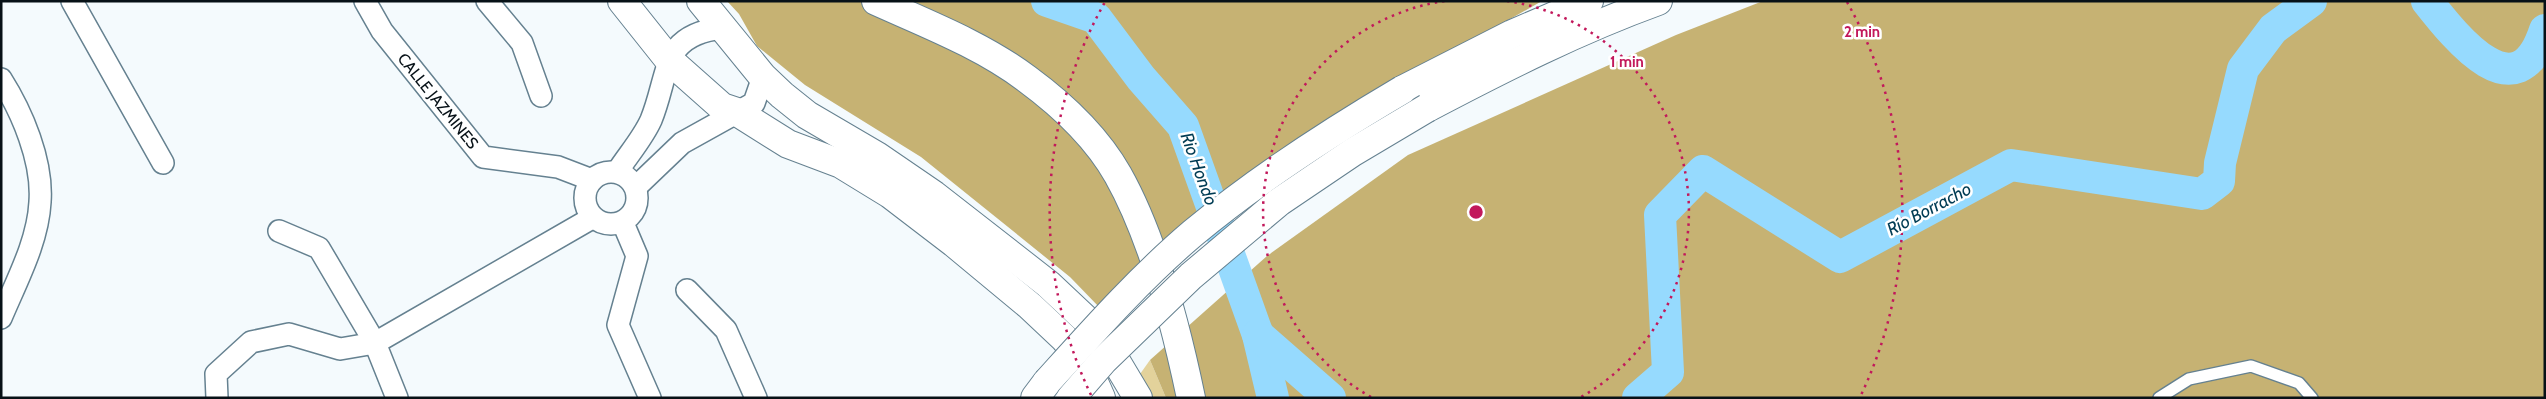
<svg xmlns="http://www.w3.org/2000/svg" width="2546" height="399" font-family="Cabin,sans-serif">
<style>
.green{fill:#e3d29b}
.forest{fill:#c6b273}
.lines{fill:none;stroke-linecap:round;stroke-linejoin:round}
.river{stroke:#96dafe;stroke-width:32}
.service-casing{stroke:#658190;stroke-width:14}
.minor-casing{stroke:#658190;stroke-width:24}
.secondary-casing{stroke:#658190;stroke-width:30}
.motorway-casing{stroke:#658190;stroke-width:30}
.service{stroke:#fff;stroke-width:11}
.minor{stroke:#fff;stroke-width:21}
.secondary{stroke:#fff;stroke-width:28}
.motorway{stroke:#fff;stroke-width:28}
.motorway-bridge-casing{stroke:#658190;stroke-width:30;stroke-linecap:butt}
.motorway-bridge{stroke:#fff;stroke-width:28}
.ring{fill:none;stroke:#c2185b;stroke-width:2.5;stroke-dasharray:2.5 5}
.labels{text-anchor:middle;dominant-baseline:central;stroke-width:5;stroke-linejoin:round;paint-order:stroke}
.street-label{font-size:16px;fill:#071117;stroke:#fff}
.water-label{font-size:18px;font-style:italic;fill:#003c54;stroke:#fff}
.centre{fill:#c2185b;stroke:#fff;stroke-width:2.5}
.ring-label{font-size:15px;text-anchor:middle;font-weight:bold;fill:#c2185b;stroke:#fff;stroke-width:5;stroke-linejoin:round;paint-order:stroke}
</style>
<rect width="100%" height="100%" fill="#f4fafd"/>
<polygon class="green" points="1150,360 1166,398 1123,398"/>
<g class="forest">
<polygon points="727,1 1542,1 1457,49 1101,309 1070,277 921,157 805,85 757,46 739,14"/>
<polygon points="1763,1 2545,1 2545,398 1166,398 1150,360 1267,256 1408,155 1676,35"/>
</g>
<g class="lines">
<g class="river">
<polyline points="1047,1 1096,18 1141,78 1183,126 1258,335 1273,398"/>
<path d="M2427,1C2457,39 2517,115 2545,30"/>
<polyline points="1258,335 1330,398"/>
<polyline points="1638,398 1668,372 1660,215 1703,171 1840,257 2011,165 2202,194 2219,181 2220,163 2243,69 2273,29 2311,1"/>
</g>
<g class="service-casing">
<polyline id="service" points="2159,398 2189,379 2251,366 2299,383 2312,398"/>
</g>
<g class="minor-casing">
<g id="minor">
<polyline points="72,1 163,163"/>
<polyline points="365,1 382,31 483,157 558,167 592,180"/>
<polyline points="487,1 522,43 541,96"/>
<path d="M1,79C22,112 43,161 40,202C38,242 16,282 1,318"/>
<circle cx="611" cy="198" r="26"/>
<path d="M617,172C628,155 643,138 651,120C670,74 660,35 722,28"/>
<polyline points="636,187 682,143 754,103 763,77"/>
<polyline points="623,223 637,256 618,325 650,398"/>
<polyline points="279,231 319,248 375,343 397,398"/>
<polyline points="687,290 726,330 756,398"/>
<polyline points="217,398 216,374 251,342 289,334 340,349 375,343 592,218"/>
</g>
</g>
<g class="secondary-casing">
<g id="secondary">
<polyline points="622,1 669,60 722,107 737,112 788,144 841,164 890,194 954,243 1030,306 1064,338 1086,364 1101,398"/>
<polyline points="701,1 763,77 782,95 807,115 877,156 934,195 1048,284 1098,331 1138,398"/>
<path d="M876,1C927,24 982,45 1027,79C1061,104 1097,138 1118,175C1154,239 1176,326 1191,398"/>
</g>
</g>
<g class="motorway-casing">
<g id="motorway">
<polyline points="1402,90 1512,34 1589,1"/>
<path d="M1427,108C1503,68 1578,30 1658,1"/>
<polyline points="1035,398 1047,382"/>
</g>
</g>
<use href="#service" class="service"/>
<use href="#minor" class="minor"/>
<use href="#secondary" class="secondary"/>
<use href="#motorway" class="motorway"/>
<g class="motorway-bridge-casing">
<g id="motorway-bridge">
<path d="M1047,382C1093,331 1140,278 1193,233C1258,179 1329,133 1402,90"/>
<polyline points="1071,398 1103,361 1191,276 1279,202 1353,152 1427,108"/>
</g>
</g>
<use href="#motorway-bridge" class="motorway-bridge"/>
</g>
<g class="ring">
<path d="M1371 397A213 213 0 0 1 1445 1M1507 1A213 213 0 0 1 1581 397"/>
<path d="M1091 395A426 426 0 0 1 1105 2M1847 2A426 426 0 0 1 1861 395"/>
</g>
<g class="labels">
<g class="street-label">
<text transform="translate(438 101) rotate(51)">CALLE JAZMINES</text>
</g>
<g class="water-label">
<text transform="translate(1199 169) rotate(70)">Rio Hondo</text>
<text transform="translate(1929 209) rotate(-28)">Río Borracho</text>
</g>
</g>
<circle cx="1476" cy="212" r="8" class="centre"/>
<g class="ring-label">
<text x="1862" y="37">2 min</text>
<text x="1627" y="67">1 min</text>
</g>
<rect width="2546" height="399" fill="none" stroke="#071117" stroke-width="5"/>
</svg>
